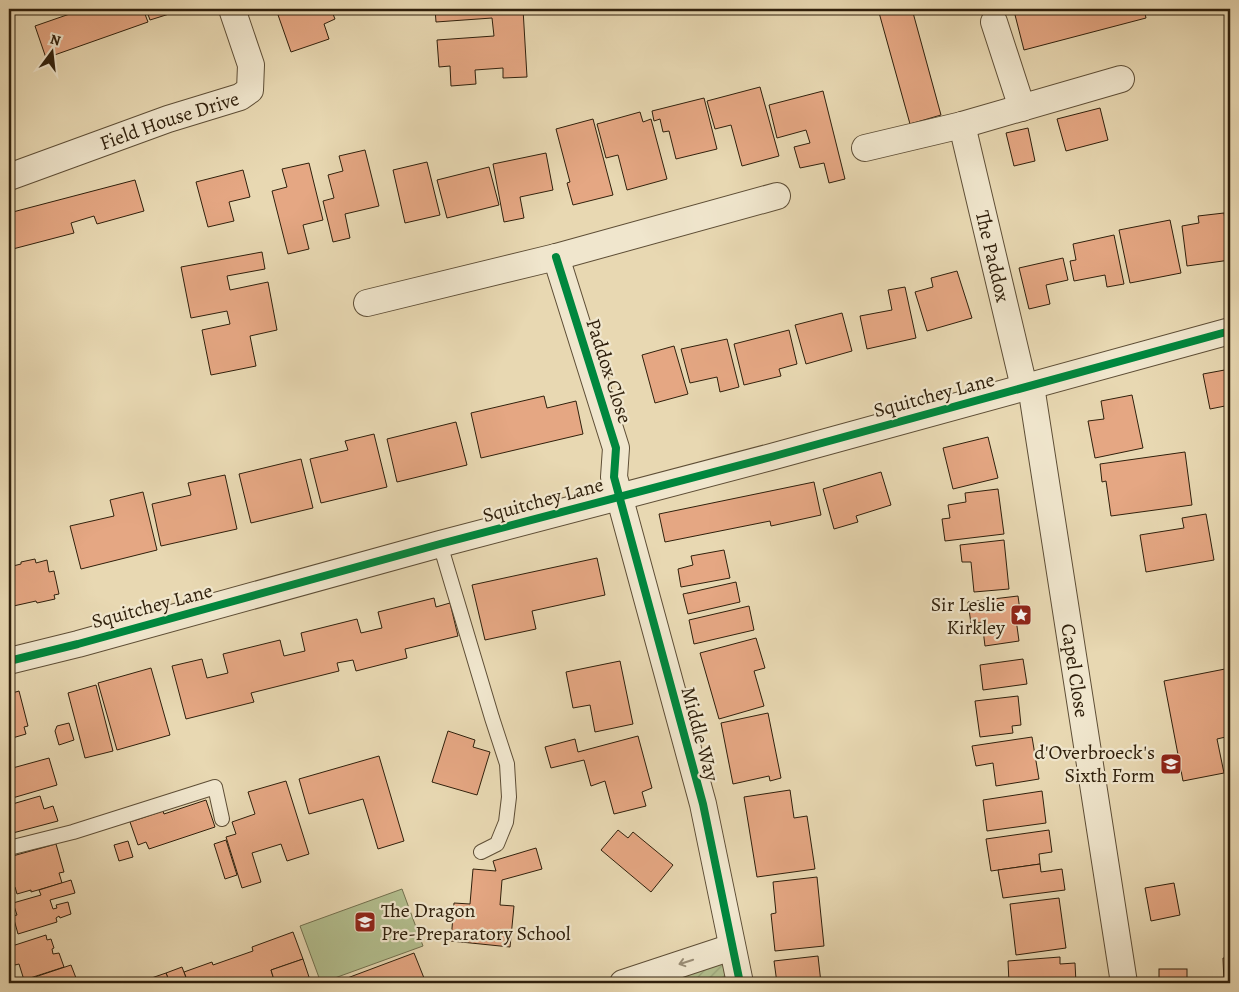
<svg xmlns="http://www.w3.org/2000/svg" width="1239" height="992" font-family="Alegreya,serif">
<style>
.park{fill:#b3bf8f;stroke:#72704e}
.garden{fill:url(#garden-furrows);stroke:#72704e}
.building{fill:#e5a783;stroke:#30200c}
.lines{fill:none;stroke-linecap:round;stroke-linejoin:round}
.lane-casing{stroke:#5e4e36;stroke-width:16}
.street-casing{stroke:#5e4e36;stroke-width:28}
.lane{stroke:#f0e6cd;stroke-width:14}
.street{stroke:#f0e6cd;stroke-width:26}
.cycleway-casing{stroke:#f0e6cd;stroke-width:11}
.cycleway{stroke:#00873e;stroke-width:8}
.oneway{stroke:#9a8d76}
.labels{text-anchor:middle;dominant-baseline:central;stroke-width:4.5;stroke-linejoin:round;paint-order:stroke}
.street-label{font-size:20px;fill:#30200c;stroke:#f0e6cd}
.poi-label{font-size:20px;fill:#30200c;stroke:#f0e6cd;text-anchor:end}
</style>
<defs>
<pattern id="garden-furrows" width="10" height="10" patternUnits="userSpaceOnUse" patternTransform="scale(1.25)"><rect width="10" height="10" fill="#b3bf8f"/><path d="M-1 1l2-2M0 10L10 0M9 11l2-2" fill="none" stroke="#9aa47a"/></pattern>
</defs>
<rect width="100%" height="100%" fill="#e8d8b2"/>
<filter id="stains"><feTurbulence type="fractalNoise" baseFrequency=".004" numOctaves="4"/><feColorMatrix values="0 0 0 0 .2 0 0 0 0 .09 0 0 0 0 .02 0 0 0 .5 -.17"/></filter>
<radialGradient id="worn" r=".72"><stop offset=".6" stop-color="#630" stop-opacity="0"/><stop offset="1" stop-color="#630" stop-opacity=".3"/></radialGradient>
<polygon class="park" points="402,889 423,946 321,983 300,926"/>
<polygon class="garden" points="723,961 728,983 654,983"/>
<g class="building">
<polygon points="84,9 143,9 148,22 46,58 35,26"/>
<polygon points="146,9 185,9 150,20"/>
<polygon points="287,9 331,9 335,19 324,24 329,39 291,52 277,12"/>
<polygon points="435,9 523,9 527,77 503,78 503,68 475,70 476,84 451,86 450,66 439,67 437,40 494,36 492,18 436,22"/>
<polygon points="878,9 912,9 941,115 910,124"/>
<polygon points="1020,9 1144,9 1146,18 1024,50 1014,11"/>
<polygon points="760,87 779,156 742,166 731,125 715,129 707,101"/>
<polygon points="823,91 845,179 829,183 824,163 800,168 794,147 810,143 806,130 777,138 769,105"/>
<polygon points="704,98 717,149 676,159 669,131 663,132 660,119 654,121 652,111"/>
<polygon points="1100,108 1108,140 1066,151 1057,119"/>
<polygon points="640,112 643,122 651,119 667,179 627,190 618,155 606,158 597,124"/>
<polygon points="593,119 613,195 573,205 567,183 570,182 556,129"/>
<polygon points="1028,128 1035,161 1014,166 1006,133"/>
<polygon points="365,150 379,206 345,214 350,238 333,242 323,201 334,198 328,175 343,171 339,156"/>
<polygon points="546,153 553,190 520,197 524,218 504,222 493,164"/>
<polygon points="427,162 440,215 405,223 393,170"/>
<polygon points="309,163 323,220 303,225 309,249 288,254 272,191 287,187 282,169"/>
<polygon points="489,167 499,205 447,218 437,180"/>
<polygon points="243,170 250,197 229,202 234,221 208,227 196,182"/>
<polygon points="135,180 144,211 97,224 94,216 71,223 74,233 9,250 9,213"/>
<polygon points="1224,213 1230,252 1230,260 1187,266 1182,226 1199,223 1198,216"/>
<polygon points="1170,220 1181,273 1130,283 1119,230"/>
<polygon points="1114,235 1124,284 1107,287 1105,275 1074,281 1070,261 1076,260 1073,244"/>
<polygon points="262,252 265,269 227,276 230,290 268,282 277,330 250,336 256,366 211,375 202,330 230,324 227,311 191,318 181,267"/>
<polygon points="1063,258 1068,280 1046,285 1050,304 1029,309 1019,268"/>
<polygon points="957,271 972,318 927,331 915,292 933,287 931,278"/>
<polygon points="905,287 916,338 867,349 860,316 892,310 888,290"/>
<polygon points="842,313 852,351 806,364 795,325"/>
<polygon points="789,330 797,364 779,369 781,376 744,385 734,344"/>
<polygon points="727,339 739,387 720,392 717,377 690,383 681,349"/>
<polygon points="674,346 688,394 655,403 642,355"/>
<polygon points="1230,369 1230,405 1210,409 1203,374"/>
<polygon points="1132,395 1143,448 1095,458 1088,421 1104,419 1101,401"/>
<polygon points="544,396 547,408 576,401 583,434 481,458 471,413"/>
<polygon points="456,422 467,465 397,482 387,439"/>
<polygon points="374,434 387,487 321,503 310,459 348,450 345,441"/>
<polygon points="988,437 998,478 953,489 943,448"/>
<polygon points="1185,452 1192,505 1111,516 1106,481 1102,482 1100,464"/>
<polygon points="301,459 313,508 251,523 239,474"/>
<polygon points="881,472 891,505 856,516 858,522 834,529 823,489"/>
<polygon points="225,475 237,529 161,546 152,504 191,495 188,483"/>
<polygon points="814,482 821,515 771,526 770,521 665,542 659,514"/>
<polygon points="998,489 1004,534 945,541 942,519 950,518 948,505 966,502 965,493"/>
<polygon points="143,492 157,550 81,569 70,526 114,516 110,500"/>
<polygon points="1206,514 1214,560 1146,572 1140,535 1184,528 1182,518"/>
<polygon points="1004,540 1009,589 974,592 971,562 962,562 960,545"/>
<polygon points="724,550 730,578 681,587 678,569 693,565 691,556"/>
<polygon points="597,558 605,595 532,611 536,629 485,640 472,585"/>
<polygon points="35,559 36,563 47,560 49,572 54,571 59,594 54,595 55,599 37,603 36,601 9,607 9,567 21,564 21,562"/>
<polygon points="736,582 740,602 688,614 683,594"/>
<polygon points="1018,596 1021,618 1016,619 1019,641 985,646 982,622 971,624 968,602"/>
<polygon points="434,598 436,607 450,603 458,636 405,649 407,658 356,671 353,660 337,663 339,671 251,693 254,702 186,719 172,666 202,659 207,678 228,673 223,654 280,640 284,656 305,651 301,633 357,619 361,633 382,628 378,612"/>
<polygon points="749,606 754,630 694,644 689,620"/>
<polygon points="756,638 765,668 754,671 764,706 719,719 700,653"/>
<polygon points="1023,659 1027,684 983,690 980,665"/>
<polygon points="620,661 633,724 595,732 590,705 573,708 566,672"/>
<polygon points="151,668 170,735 117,750 98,683"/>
<polygon points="1230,668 1230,736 1217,739 1224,773 1183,781 1164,681"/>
<polygon points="96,685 113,751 85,758 68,693"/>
<polygon points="19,691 28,726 24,727 26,734 9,739 9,694"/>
<polygon points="1018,696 1021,725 1012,726 1013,733 980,737 975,701"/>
<polygon points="768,713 781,778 770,781 769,776 733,784 721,723"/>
<polygon points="69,723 74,740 59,745 55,731 57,726"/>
<polygon points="448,731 475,740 473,747 490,752 477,795 432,782"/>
<polygon points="638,736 652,788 642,792 646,806 614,814 605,781 591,786 584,760 551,768 545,747 575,739 578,752"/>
<polygon points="1032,737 1039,779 996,786 993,763 976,766 972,746"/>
<polygon points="379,756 404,841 378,849 363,799 309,814 299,779"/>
<polygon points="49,758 57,785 9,799 9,784 10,784 9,779 9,769"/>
<polygon points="286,781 309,854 287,861 281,844 252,853 261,882 242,888 226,837 236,834 232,822 255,814 248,792"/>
<polygon points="790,790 794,818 807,816 815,869 757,877 744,797"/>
<polygon points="1042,791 1046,823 987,831 983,800"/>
<polygon points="40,796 44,809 53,806 58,821 9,834 9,805"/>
<polygon points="206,800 215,827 149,849 146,842 138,845 130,822 163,811 164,814"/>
<polygon points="618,830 628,838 633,832 673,865 651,892 601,850"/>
<polygon points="1049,830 1052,852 1039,854 1040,864 991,871 986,839"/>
<polygon points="226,840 237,875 225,879 214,844"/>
<polygon points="128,841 133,857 119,861 114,845"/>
<polygon points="56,844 64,872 59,873 62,883 31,892 31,890 17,894 15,887 9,889 9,857"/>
<polygon points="536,848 542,869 502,880 500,905 514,906 510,947 451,941 454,903 470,904 473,869 496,871 493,861"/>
<polygon points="1040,864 1041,872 1062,869 1065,890 1003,898 998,870"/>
<polygon points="817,877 824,946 775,951 771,914 776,913 773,882"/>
<polygon points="71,880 75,893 50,900 53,909 57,908 56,905 68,902 71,914 60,918 59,916 56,918 57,922 18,934 13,916 17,915 13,903 41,895 39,890"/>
<polygon points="1174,883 1180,915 1151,921 1145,888"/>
<polygon points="1059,898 1066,948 1016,955 1010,904"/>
<polygon points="293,932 303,959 271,970 275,983 188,983 184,972 212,962 213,965 253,951 252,947"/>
<polygon points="46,935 47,940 51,939 54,948 52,949 53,954 59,953 64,967 24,980 19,964 15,965 9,947"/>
<polygon points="414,953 426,983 334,983"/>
<polygon points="818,956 821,983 777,983 774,961"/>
<polygon points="1060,957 1060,964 1075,963 1076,983 1009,983 1008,961"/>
<polygon points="1223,958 1230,958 1230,983 1224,983"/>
<polygon points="303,959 311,983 275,983 271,970"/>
<polygon points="71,965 76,978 79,978 81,983 37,983 35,977"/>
<polygon points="182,967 188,983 170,983 166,973"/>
<rect x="1159" y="969" width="28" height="14"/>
<polygon points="166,973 170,983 137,983"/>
</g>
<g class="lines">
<g class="lane-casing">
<g id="lane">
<polyline points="440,544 492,718 507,764 509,797 506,822 497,844 481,852"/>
<polyline points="9,848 73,832 215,787 222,819"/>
</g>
</g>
<g class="street-casing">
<g id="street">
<polyline points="994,22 1022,108"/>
<path id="s1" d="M962,125L1024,387"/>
<polyline points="865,148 962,125 1121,79"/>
<path id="s2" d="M9,177L168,119L240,97L250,90L251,65L232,9"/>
<polyline points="556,257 616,448 614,477 703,804 740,983"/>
<polyline points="367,303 556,257 777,196"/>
<path id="s3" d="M1031,386L1124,983"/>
<polyline points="9,661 78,644 440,544 771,457 1230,331"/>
<polyline points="623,983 732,947"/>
</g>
</g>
<use href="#lane" class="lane"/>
<use href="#street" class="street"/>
<g class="cycleway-casing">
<g id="cycleway">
<polyline points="556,257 616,448 614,477 703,804 740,983"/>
<polyline points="9,661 78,644 440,544 771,457 1230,331"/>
</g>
</g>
<use href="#cycleway" class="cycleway"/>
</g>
<defs><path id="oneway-shaft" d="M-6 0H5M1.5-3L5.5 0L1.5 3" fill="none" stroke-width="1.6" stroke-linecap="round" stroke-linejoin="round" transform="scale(1.25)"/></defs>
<use class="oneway" href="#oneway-shaft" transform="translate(686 962) rotate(162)"/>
<defs>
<g id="sight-square" transform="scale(1.125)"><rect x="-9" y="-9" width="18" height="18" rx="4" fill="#8f2418" stroke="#f0e6cd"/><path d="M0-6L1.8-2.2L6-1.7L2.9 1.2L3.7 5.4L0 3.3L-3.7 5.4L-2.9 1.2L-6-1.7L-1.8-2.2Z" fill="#fff"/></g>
<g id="school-square" transform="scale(1.125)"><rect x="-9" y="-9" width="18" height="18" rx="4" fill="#8f2418" stroke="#f0e6cd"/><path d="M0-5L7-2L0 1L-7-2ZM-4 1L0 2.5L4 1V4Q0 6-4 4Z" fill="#fff"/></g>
</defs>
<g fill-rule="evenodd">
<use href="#sight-square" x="1021" y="615"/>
<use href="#school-square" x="1171" y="764"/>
<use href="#school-square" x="365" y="922"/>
</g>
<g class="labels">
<g class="street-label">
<text stroke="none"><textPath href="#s2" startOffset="170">Field House Drive</textPath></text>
<text stroke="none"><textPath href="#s1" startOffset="135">The Paddox</textPath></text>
<text transform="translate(609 371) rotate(72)">Paddox Close</text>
<text transform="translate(934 395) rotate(-15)">Squitchey Lane</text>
<text transform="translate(543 500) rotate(-15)">Squitchey Lane</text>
<text transform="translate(152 606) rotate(-15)">Squitchey Lane</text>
<text stroke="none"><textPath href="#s3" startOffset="288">Capel Close</textPath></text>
<text transform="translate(700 734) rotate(75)">Middle Way</text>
</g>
<g class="poi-label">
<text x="1005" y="604">Sir Leslie<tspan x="1005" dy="23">Kirkley</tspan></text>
<text x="1155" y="752">d'Overbroeck's<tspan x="1155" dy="23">Sixth Form</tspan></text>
<text x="381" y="910" text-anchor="start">The Dragon<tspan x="381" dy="23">Pre-Preparatory School</tspan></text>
</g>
</g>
<rect width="1239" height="992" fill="none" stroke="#e8d8b2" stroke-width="30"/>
<rect x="10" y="10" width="1219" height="972" fill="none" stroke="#30200c" stroke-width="2.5"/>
<rect x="15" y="15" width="1209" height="962" fill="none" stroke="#30200c"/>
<g transform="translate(52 52) rotate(15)" stroke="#f0e6cd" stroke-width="4" paint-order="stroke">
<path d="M0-4L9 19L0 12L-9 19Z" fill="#30200c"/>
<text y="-8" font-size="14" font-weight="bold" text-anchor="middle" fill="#30200c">N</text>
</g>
<rect width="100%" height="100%" filter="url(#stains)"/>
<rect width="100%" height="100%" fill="url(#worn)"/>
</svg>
